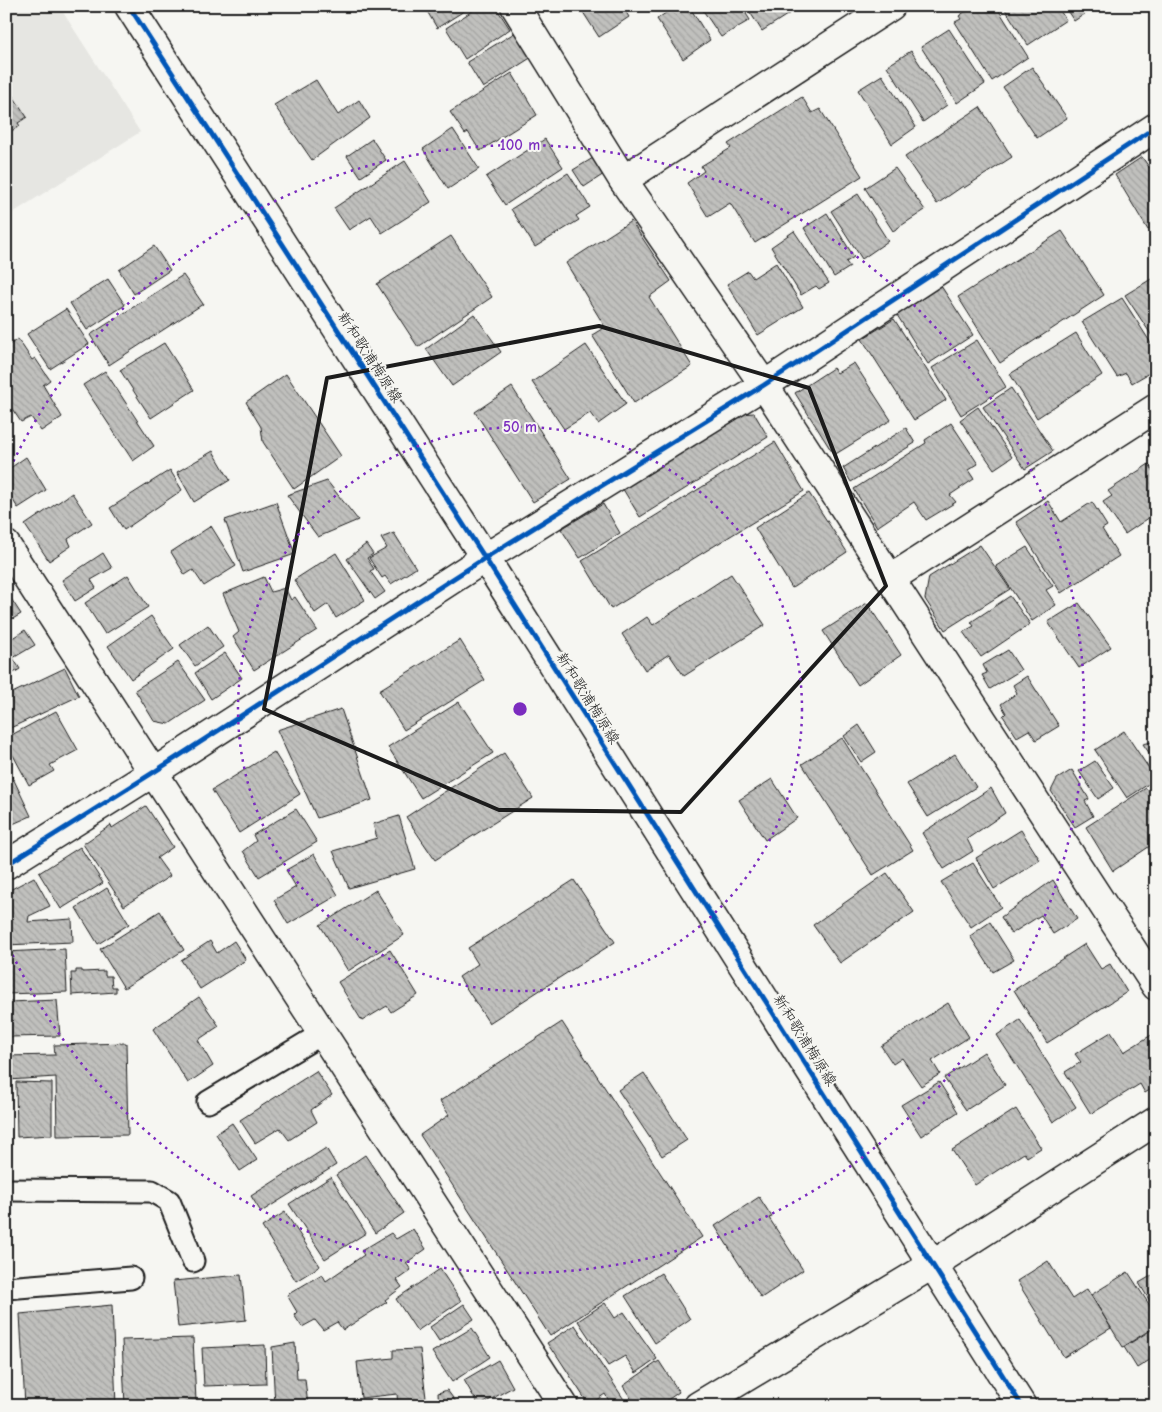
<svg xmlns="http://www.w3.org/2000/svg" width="1162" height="1412" font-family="'Comic Neue','Klee One',sans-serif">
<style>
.built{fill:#e6e6e2}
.building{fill:url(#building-back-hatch);stroke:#1c1c1c}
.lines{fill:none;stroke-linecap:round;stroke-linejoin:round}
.service-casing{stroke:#1c1c1c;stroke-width:25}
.minor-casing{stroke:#1c1c1c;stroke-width:31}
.primary-casing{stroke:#1c1c1c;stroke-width:31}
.service{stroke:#f6f6f2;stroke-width:21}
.minor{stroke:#f6f6f2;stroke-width:28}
.primary{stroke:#f6f6f2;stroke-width:28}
.cycleway-casing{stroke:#f6f6f2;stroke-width:8}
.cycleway{stroke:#0057b8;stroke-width:5}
.marked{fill:none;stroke:#1c1c1c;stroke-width:4;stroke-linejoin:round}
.ring{fill:none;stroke:#7b2cbf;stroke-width:2.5;stroke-dasharray:2.5 5}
.labels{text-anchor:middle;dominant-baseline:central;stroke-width:4;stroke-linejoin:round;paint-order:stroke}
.street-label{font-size:15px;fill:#1c1c1c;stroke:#f6f6f2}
.centre{fill:#7b2cbf;stroke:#f6f6f2;stroke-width:2.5}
.ring-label{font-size:15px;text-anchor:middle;font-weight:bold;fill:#7b2cbf;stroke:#f6f6f2;stroke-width:4;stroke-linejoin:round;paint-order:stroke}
</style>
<defs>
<pattern id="building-back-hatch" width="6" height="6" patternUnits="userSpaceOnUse" patternTransform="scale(1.25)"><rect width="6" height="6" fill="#c0c0bd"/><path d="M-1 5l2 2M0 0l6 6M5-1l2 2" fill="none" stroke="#a4a4a2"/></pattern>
</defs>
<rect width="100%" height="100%" fill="#f6f6f2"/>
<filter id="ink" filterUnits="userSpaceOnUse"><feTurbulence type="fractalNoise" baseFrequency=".02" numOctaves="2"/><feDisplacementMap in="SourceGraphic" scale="10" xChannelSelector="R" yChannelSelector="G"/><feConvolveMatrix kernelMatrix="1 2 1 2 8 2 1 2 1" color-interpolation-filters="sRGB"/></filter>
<g filter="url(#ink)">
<polygon class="built" points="9,6 59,6 140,132 11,214 6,207 6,8"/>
<g class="building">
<polygon points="424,6 472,6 437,28"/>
<polygon points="480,6 495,6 510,29 465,59 446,28"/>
<polygon points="579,6 622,6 629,17 599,37"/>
<polygon points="676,6 689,6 710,40 683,59 657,19"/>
<polygon points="700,6 741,6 750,20 721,37"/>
<polygon points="746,6 801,6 762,31"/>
<polygon points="973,6 996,6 1028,57 992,81 955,22 961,19 959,16"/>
<polygon points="1003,6 1057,6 1066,20 1028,45"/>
<polygon points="1064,6 1097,6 1074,21"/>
<polygon points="949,29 985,84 957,103 921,47"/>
<polygon points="516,32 532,57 483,88 467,62"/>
<polygon points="911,51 947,105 923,122 887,66"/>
<polygon points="1032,67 1067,118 1037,138 1003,87"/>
<polygon points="512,73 537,115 480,151 468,132 465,134 450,112"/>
<polygon points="882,75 916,127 892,144 858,90"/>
<polygon points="316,80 338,115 359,100 370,118 312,160 274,105"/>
<polygon points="13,96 27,117 18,123 20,126 6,134 6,101"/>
<polygon points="802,97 812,113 820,109 862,176 755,243 730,203 708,217 687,183 704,171 701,166 731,148 728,144"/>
<polygon points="980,107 1012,157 964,188 963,186 937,204 905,157"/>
<polygon points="453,129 479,169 448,189 423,149"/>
<polygon points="372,139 386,160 361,177 347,156"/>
<polygon points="545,139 563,167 505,205 486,177"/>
<polygon points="1142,157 1156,177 1156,225 1148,230 1115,175"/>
<polygon points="593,158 604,174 584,187 573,170"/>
<polygon points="405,161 431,202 382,233 371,216 349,230 334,208"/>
<polygon points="895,168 925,210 893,231 865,188"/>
<polygon points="568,173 590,207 576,216 579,220 535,247 511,209"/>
<polygon points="858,194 888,241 862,259 831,211"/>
<polygon points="827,213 854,257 846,262 850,267 834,277 804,228"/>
<polygon points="631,221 671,281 649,297 692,366 634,403 592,335 605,327 566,263"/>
<polygon points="794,231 829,283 819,289 816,286 801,295 771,247"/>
<polygon points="1062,231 1104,295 1000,363 958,297"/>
<polygon points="451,236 492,297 418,347 377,284"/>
<polygon points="154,246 170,270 134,294 119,270"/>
<polygon points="776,263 803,307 758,335 727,284 748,271 753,278"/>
<polygon points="183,275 203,304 109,365 90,335"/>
<polygon points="1156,276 1156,342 1125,295"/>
<polygon points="108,279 125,305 87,330 70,303"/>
<polygon points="941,286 973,335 928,364 897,315"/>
<polygon points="1122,298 1156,351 1156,369 1132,383 1126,373 1117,377 1082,322"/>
<polygon points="66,309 89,344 50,369 27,334"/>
<polygon points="474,314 501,352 452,386 426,349"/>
<polygon points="894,319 946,400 914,420 862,339"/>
<polygon points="1076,333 1102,375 1037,418 1010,374"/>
<polygon points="18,339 32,360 35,358 50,380 43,385 62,417 41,431 31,417 21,422 6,400 6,347"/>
<polygon points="977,340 1006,387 961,415 932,368"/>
<polygon points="164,343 194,390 151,418 120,370"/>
<polygon points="586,345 626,404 598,424 590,413 564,429 532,382"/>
<polygon points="854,363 891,420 834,455 795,393 833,368 837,373"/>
<polygon points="105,371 154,446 133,461 83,385"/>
<polygon points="286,374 341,456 294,489 263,442 261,427 246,402"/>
<polygon points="512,387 571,479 533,502 475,412"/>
<polygon points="1011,388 1053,451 1025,469 983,407"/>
<polygon points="978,407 1012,457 994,469 960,420"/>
<polygon points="754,413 768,437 640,517 621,486 740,414"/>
<polygon points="951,423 978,464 968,470 974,479 950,495 956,502 926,520 914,502 877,527 854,489 926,443 925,440"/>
<polygon points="906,428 915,443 851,482 843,468"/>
<polygon points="775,442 804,491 611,609 582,561"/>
<polygon points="213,451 230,480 194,502 177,472"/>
<polygon points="26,457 46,490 18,508 6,490 6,471"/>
<polygon points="1149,464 1156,475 1156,513 1125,534 1103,502 1112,496 1108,491"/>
<polygon points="170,470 182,490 124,530 110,508"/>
<polygon points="327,481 358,520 318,537 287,495"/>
<polygon points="72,493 92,523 68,539 71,546 49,561 25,525"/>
<polygon points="809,493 847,552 792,588 755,528"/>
<polygon points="1048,501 1061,522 1092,502 1107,526 1102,529 1119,556 1061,593 1016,522"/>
<polygon points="276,502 295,554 243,572 225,520"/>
<polygon points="603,504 620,533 580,558 561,529"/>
<polygon points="211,526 236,566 204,586 193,570 185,575 171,552"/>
<polygon points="394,533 416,568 391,584 385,576 382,578 369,558 387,548 381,538"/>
<polygon points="366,544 373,554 367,558 374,569 370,571 385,592 375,599 347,559"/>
<polygon points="980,545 1010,589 945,630 925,599 929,577"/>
<polygon points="1027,547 1053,586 1046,590 1056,605 1032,621 996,566"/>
<polygon points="103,553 112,568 91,580 96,588 75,601 62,580"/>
<polygon points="336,553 365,600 336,618 328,604 315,613 294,580"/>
<polygon points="731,574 765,625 684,676 669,654 645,670 622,634 647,617 653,625"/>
<polygon points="128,575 148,607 105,634 85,603"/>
<polygon points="264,577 271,592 285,588 291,600 295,597 317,630 254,670 233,637 239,632 223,594"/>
<polygon points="6,591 21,614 6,623"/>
<polygon points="1010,596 1030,624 981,657 963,632 974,626 971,622"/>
<polygon points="867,603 901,655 858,685 823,631"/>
<polygon points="1079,603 1111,647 1079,668 1048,622"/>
<polygon points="151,616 174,649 131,679 108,646"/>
<polygon points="208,625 223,647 195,666 180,645"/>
<polygon points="25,630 35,645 13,658 20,669 7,677 6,642"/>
<polygon points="460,640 485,680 404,730 379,690"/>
<polygon points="1008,650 1021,670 990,689 982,675 987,673 983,665"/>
<polygon points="225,653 242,678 211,699 195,673"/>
<polygon points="178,662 205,700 169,724 154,721 135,690"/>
<polygon points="65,668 79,696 6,730 6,696"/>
<polygon points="1027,676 1059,726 1036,740 1029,730 1017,737 1003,716 1006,713 1001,704 1017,693 1013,685"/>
<polygon points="459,702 493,753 421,798 388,747"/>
<polygon points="341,709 372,800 317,818 277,730"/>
<polygon points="56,711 78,750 50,765 54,771 29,785 6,742 6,738"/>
<polygon points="859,725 876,752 861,762 844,736"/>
<polygon points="1124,731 1156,779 1127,798 1095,750"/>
<polygon points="842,738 913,850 873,875 802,764"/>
<polygon points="1156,741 1156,763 1143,744"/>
<polygon points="274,752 300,794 239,833 212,790"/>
<polygon points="504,753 533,798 435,860 406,817"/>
<polygon points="955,754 976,787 928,817 907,784"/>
<polygon points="1095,761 1114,788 1098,799 1079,771"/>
<polygon points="1072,770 1089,799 1085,801 1093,816 1075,827 1051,791 1057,779"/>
<polygon points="12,776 31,816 6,827 6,778"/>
<polygon points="772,779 797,818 765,840 739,800"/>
<polygon points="991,788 1005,813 967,839 973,851 944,869 922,833"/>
<polygon points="1146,788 1156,803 1156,842 1113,871 1086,827"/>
<polygon points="146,806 173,847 157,858 170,876 124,906 83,844 111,825 112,828"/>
<polygon points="296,809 317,842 259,877 243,851 256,841 253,835"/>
<polygon points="399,816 415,869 349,888 333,851 377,838 373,824"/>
<polygon points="1021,830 1040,860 994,889 976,858"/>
<polygon points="80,847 103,883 61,909 39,873"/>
<polygon points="314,854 338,895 288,924 274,900 296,887 286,870"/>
<polygon points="973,863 1001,907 971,927 941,882"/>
<polygon points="887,873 914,912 840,963 813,925"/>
<polygon points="34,877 50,906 29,916 28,922 72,919 73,942 6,945 6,892"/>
<polygon points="574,880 615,942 489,1023 459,977 478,964 468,948"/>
<polygon points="1053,880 1077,919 1053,934 1041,915 1011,934 1001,917"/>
<polygon points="107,888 129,924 98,944 76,908"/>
<polygon points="376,890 404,935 348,971 320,925"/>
<polygon points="160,911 184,950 124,988 100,949"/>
<polygon points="990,922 1014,960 993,972 970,936"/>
<polygon points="210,941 217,953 234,941 246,960 200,989 181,960"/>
<polygon points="1085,944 1101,969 1110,964 1127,992 1047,1043 1014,990"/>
<polygon points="65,949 67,992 6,994 6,952"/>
<polygon points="390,950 418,995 391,1012 387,1006 362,1021 338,982"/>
<polygon points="76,970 82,970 82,972 105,971 105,976 111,976 112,987 116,987 116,992 72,995 71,973 76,973"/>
<polygon points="199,997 219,1026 198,1040 213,1066 188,1083 153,1029"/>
<polygon points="57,1000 60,1036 8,1037 9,1002"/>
<polygon points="948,1003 969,1037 932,1061 940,1074 921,1086 902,1058 893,1064 881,1046"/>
<polygon points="1020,1020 1076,1107 1053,1122 997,1035"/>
<polygon points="562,1022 702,1237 550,1336 420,1135 449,1115 440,1101"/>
<polygon points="1111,1032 1124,1052 1153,1034 1156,1038 1156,1086 1145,1093 1140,1084 1091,1114 1065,1072 1081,1062 1075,1054"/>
<polygon points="126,1043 128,1135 57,1136 56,1077 8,1080 7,1056 55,1055 54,1045"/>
<polygon points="984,1052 1005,1085 966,1110 944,1078"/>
<polygon points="316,1071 332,1095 311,1110 317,1122 289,1140 280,1128 255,1143 240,1120"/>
<polygon points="644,1073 687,1140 662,1156 618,1090"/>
<polygon points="16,1082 52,1083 52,1135 17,1137"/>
<polygon points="939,1082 958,1112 921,1136 901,1105"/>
<polygon points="1016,1109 1041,1148 1027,1157 1024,1153 975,1185 952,1150"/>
<polygon points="232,1123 257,1160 240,1171 216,1134"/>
<polygon points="326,1148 336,1165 261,1212 251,1196"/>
<polygon points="365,1155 404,1213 375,1233 336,1175"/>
<polygon points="331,1177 366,1233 325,1259 289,1204"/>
<polygon points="759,1197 772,1217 769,1218 803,1270 761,1298 715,1226"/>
<polygon points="285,1212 320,1266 296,1281 262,1227"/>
<polygon points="413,1229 426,1249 406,1263 411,1270 397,1280 402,1287 385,1300 387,1302 343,1330 337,1322 323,1330 315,1320 302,1327 294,1315 297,1312 287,1295 322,1274 326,1281 364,1255 361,1251 391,1233 396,1239"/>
<polygon points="1048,1261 1072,1299 1087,1289 1111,1328 1064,1357 1017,1281"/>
<polygon points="440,1269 461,1301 417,1331 396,1299"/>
<polygon points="1128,1272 1156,1315 1156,1326 1123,1347 1091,1295"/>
<polygon points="661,1273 690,1319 655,1343 625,1296"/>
<polygon points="1156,1273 1156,1311 1139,1283"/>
<polygon points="241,1275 246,1320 178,1327 173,1281"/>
<polygon points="605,1303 615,1318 624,1312 657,1359 636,1373 625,1356 608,1366 578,1321"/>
<polygon points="464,1304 474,1319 439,1341 430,1327"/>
<polygon points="112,1305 116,1406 25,1406 20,1314"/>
<polygon points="575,1325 625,1401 619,1406 612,1406 605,1394 589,1405 554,1351 553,1352 547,1343"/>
<polygon points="1156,1327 1156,1356 1137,1368 1124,1347"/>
<polygon points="472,1328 490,1357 452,1382 432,1352"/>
<polygon points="193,1338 196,1401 161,1406 125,1406 122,1340"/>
<polygon points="295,1343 297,1379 305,1379 308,1406 275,1406 272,1347"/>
<polygon points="265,1345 266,1384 204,1386 202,1348"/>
<polygon points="420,1349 427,1406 398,1406 397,1394 361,1398 357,1362 393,1358 393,1350"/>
<polygon points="498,1360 513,1387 479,1406 464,1380"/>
<polygon points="659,1361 679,1392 659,1406 636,1406 623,1386"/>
<polygon points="447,1390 459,1406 439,1406 438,1393"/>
</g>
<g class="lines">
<g class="service-casing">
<g id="service">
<polyline points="208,1102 323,1033"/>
<polyline points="6,1190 152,1191 169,1201 193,1261"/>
<polyline points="6,1288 131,1278"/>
</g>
</g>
<g class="minor-casing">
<g id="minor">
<polyline points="515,6 623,180 764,385 1156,986"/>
<polyline points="623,180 891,6"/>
<polyline points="6,545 564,1406"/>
<polyline points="890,579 1156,408"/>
<polyline points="6,865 154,772 485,558 764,385 1156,127"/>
<polyline points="698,1406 932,1265 1156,1121"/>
</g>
</g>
<g class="primary-casing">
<polyline id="primary" points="129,6 485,558 1022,1406"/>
</g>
<use href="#service" class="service"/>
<use href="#minor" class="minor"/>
<use href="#primary" class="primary"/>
<g class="cycleway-casing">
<g id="cycleway">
<polyline points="129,6 485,558 1022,1406"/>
<polyline points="6,865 154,772 485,558 764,385 1156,127"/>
</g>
</g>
<use href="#cycleway" class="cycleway"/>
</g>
</g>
<path class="marked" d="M599,326L809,388L886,586L681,812L499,810L264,709L327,378Z"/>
<g class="ring">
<circle cx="520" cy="709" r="282"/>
<path d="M7 475A564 564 0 1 1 7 943"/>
</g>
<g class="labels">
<g class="street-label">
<text transform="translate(370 357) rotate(57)">新和歌浦梅原線</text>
<text transform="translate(588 698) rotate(58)">新和歌浦梅原線</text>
<text transform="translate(805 1040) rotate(58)">新和歌浦梅原線</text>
</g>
</g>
<circle cx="520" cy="709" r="8" class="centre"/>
<g class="ring-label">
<text x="520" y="150">100 m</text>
<text x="520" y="432">50 m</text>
</g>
<rect width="1162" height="1412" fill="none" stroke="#f6f6f2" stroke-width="25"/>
<rect x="12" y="12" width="1137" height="1387" fill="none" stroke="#1c1c1c" stroke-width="2" filter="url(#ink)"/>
</svg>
